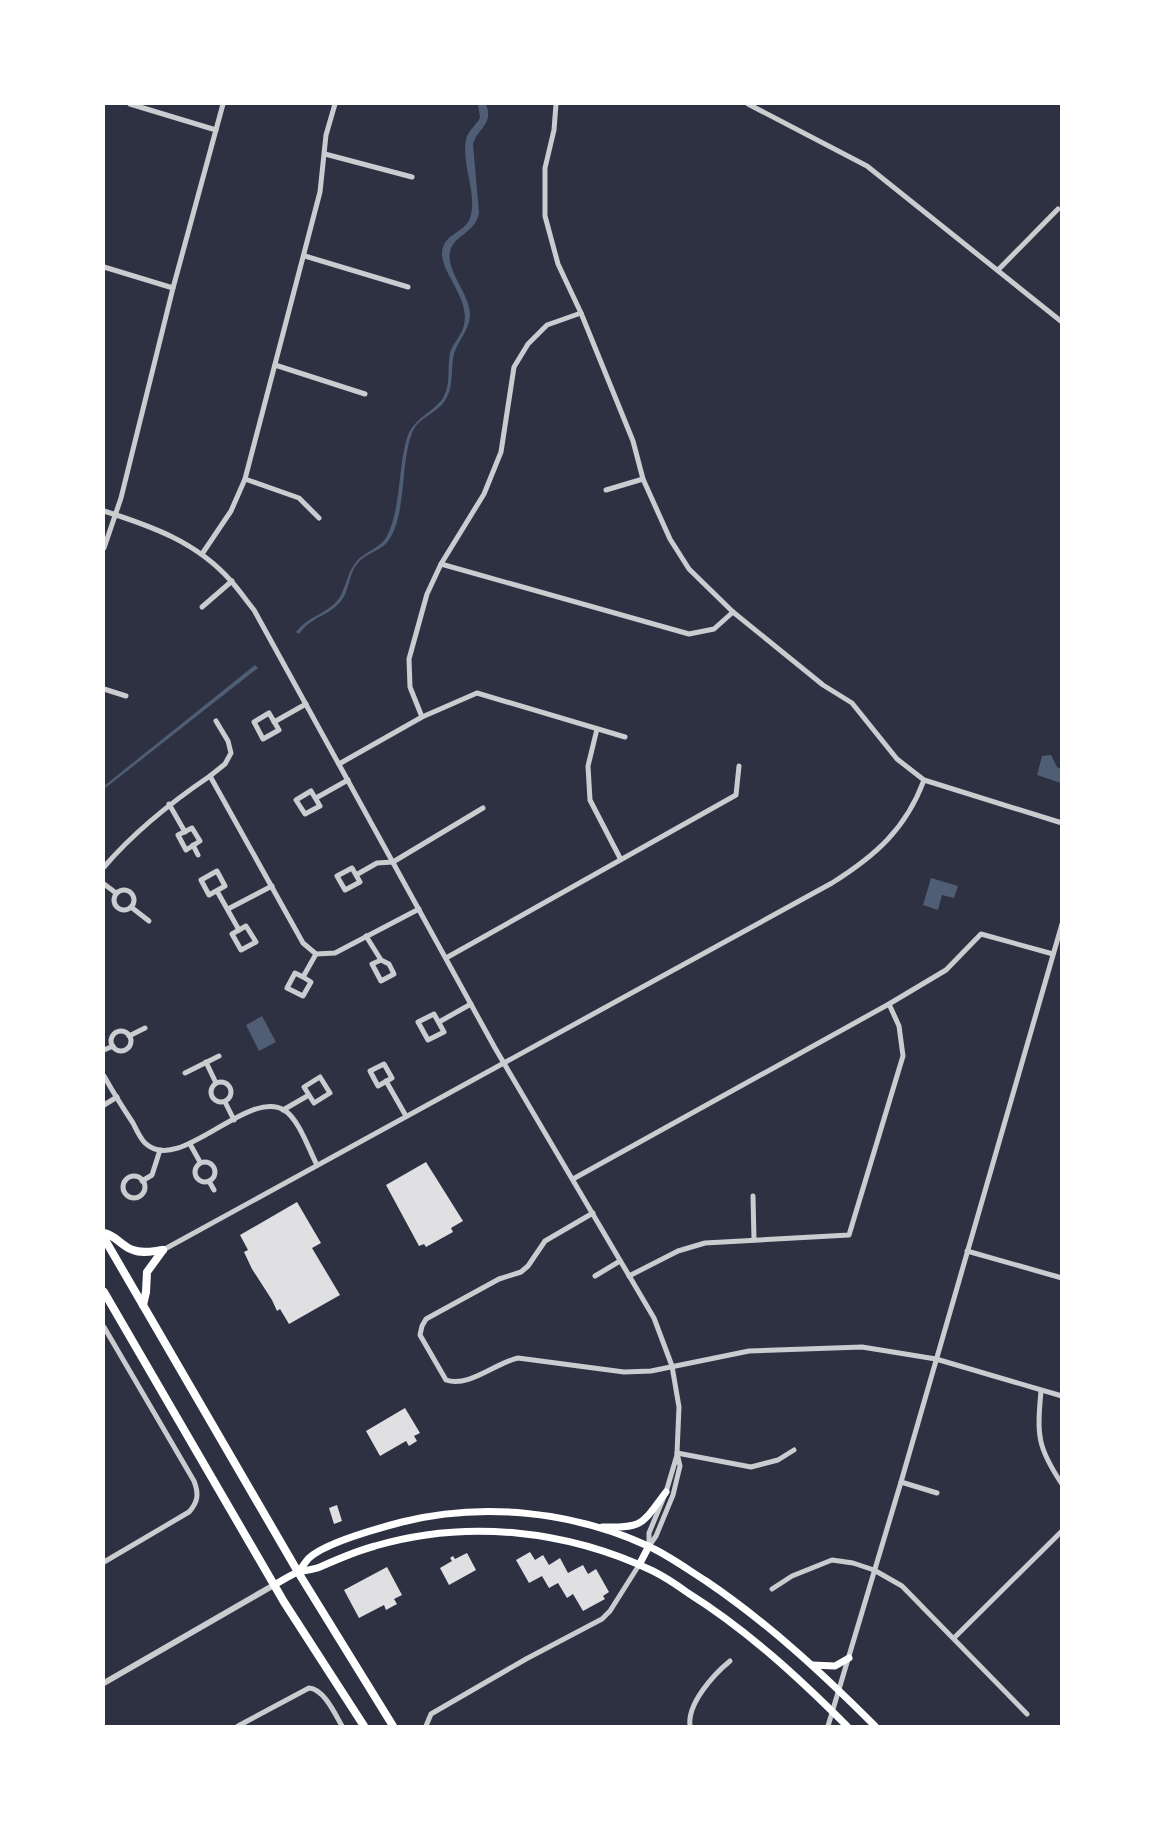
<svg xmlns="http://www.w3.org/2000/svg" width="1165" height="1830" font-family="'Fira Sans Condensed',sans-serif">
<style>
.water{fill:#4f5d75}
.building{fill:#e0e0e3}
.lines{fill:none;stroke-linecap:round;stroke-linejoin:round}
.minor{stroke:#caccd0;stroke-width:5}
.tertiary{stroke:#caccd0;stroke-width:6}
.secondary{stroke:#fff;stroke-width:7}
.primary{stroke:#fff;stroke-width:8}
</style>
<rect width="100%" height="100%" fill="#2d3142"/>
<g class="water">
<path d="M478,104H486C494,124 478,128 473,144L479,213C475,234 454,234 450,252C446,272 471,295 470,316C469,331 458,340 454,354C450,370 455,387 444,402C435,414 418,418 412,433C400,464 407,512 389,540C382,551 365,553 357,564C348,575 350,590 341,601C328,617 313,615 299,634L296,632C308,617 320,616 333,605C346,595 345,575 356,562C365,551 380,549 387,536C401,509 398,467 407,438C413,418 433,413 443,398C451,385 447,368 450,353C453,343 462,335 464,325C470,297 441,274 442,252C444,233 465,233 470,218C478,193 461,165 466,140C467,132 476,125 480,118Z"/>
<polygon points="255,665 258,668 104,789 104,786"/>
<polygon points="1051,755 1057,767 1061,769 1061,783 1037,775 1042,756"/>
<polygon points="931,878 958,886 954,898 942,895 938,910 923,905"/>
<polygon points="262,1016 276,1042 259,1051 246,1025"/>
</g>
<g class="building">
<polygon points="426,1162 463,1221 451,1228 453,1232 426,1247 424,1244 419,1246 386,1185"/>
<polygon points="297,1202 321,1243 312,1248 340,1295 289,1324 280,1309 277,1311 272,1300 252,1269 244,1252 248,1250 240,1235"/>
<polygon points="405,1408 420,1433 414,1436 417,1441 409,1446 406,1441 380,1456 366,1431"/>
<polygon points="337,1505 342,1521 334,1524 329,1508"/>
<polygon points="530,1552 535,1560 543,1555 549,1565 560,1558 568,1573 583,1565 588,1574 596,1569 609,1592 603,1596 605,1599 583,1611 573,1594 567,1598 558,1583 549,1588 542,1576 529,1583 516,1560"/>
<polygon points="467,1553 476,1570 449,1585 440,1568 452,1561 450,1558 453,1556 455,1559"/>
<polygon points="387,1567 402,1595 394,1599 397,1604 386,1610 384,1605 359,1618 344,1590"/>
</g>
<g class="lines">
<g class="minor">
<polyline points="130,104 216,130"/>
<polyline points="556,104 554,130 545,168 545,216 558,264 581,313 633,441 643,479 670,539 689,569 733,612 823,685 852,703 897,759 924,780 1062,823"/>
<polyline points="748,104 867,166 1062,322"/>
<polyline points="325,154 412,177"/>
<polyline points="305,256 408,287"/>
<polyline points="104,267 173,288"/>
<polyline points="998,270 1058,209"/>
<polyline points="275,365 365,394"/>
<polyline points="245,479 299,498 319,518"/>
<polyline points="606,490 643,479"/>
<path d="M104,511C151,526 197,542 231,581C239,590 246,600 254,610L495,1048L654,1318L672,1366L679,1407L677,1453L680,1466L673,1495L656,1536L649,1546"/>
<polyline points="104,548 121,498 173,288 223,104"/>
<polyline points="202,554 231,511 245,479 320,192 326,135 335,104"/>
<polyline points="441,564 689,634 714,629 733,612"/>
<polyline points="202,607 232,581"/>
<polyline points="104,689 126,696"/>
<polygon points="269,713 279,730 263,739 254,722"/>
<polyline points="422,717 410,687 409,659 427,594 441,564 484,494 501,452 514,367 528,344 547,325 581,313"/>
<polyline points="274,722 306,704"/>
<polyline points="597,729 588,766 590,800 620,858"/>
<polyline points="339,764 422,717 477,693 625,737"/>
<polyline points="210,776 225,764 231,753 228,741 216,721"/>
<polygon points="311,791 320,806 305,814 296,800"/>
<polyline points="316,798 348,780"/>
<polyline points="169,804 185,832"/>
<polygon points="192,828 200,841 186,850 178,835"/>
<polyline points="193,845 198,855"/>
<path d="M104,867C135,831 170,803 210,776L303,943L316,954L335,953L419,909"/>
<polygon points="217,871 225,886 209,895 201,880"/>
<polyline points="356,875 352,868 337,876 345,890 360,882 356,875 377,863 393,862 483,808"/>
<polyline points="104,884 116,893"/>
<circle cx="124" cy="900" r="10"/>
<polyline points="217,891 239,930"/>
<polyline points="131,907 149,921"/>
<polyline points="228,909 272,886"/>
<polygon points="246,926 256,942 241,950 232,934"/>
<polyline points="366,936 381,960 389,964 394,974 381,981 372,964 381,960"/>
<polyline points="446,958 736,795 739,766"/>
<polyline points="303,977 311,982 303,996 287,988 295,973 303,977 316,954"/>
<polygon points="434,1014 444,1032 428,1040 418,1022"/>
<polyline points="439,1022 471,1004"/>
<circle cx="121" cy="1041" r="10"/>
<polyline points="129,1036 145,1028"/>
<polyline points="104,1050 113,1046"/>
<polyline points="206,1062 216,1083"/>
<polygon points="384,1064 392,1078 378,1086 370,1071"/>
<polyline points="185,1073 219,1056"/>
<path d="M104,1076C113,1092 123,1108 133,1123C136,1129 140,1138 145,1143C179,1176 247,1088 284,1110C299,1119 309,1150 317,1165"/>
<polyline points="386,1081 406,1116"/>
<circle cx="221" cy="1092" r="10"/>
<polyline points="225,1102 234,1120"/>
<polyline points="104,1105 117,1097"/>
<polyline points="283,1110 309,1095 304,1087 320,1077 330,1093 314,1103 309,1095"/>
<polyline points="190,1144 200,1162"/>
<circle cx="205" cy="1172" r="10"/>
<circle cx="134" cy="1187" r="11"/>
<polyline points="573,1179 889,1004 946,970 981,934 1053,954"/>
<polyline points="142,1181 152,1175 160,1150"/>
<polyline points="209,1181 214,1190"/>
<polyline points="753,1196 754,1240"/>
<path d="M593,1213L545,1241L528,1266L521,1272L499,1279L426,1319L422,1326L420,1335L446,1380C469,1388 495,1363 518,1358L624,1372L651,1371L749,1351L862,1347L936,1359L1062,1396"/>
<path d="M163,1250L832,883C875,856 906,829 924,780"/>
<polyline points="967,1251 1062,1278"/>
<polyline points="595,1276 620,1261"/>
<polyline points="629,1276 678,1251 705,1243 849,1235 903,1056 899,1026 889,1004"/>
<path d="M104,1327L194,1481C199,1494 198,1502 189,1512L104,1562"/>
<path d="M1041,1391C1037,1435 1037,1447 1062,1484"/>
<polyline points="677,1453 751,1467 778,1460 794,1450"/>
<polyline points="901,1482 937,1493"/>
<polyline points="649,1545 649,1533 666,1492 677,1455"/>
<polyline points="772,1589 792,1576 832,1560 853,1563 874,1570 902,1586 1027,1714"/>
<polyline points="954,1638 1062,1531"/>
<path d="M238,1726L309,1688C324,1689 335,1714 342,1726"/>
<polyline points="426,1726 431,1714 526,1659 602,1619 610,1611 639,1565"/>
<path d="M690,1726C687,1704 713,1675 730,1661"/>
<polyline points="828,1726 901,1482 1062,924"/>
</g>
<polyline class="tertiary" points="104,1683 274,1585"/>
<g class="secondary">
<path d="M602,1527C644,1528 641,1525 666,1492"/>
<polyline points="639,1565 649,1546"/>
<path d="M298,1572C302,1568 305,1562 309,1558C326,1542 379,1528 402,1522C482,1502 572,1511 648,1546C668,1555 687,1569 706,1581C768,1623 822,1673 875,1726"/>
<path d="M274,1585C282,1581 290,1575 298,1572C305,1570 313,1570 320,1567C338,1559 356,1551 375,1546C467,1519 567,1530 653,1571C665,1577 677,1585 688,1593C747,1630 798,1677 847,1726"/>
<polyline points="812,1665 835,1666 849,1658"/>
</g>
<g class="primary">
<path d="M104,1233C117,1236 121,1246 133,1250C142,1254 153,1251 163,1250"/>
<polyline points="104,1238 298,1572 393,1726"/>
<polyline points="104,1292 284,1602 364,1726"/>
<polyline points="143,1305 146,1292 147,1272 163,1250"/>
</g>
</g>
<rect width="1165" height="1830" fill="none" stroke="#ffffff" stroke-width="210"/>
</svg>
